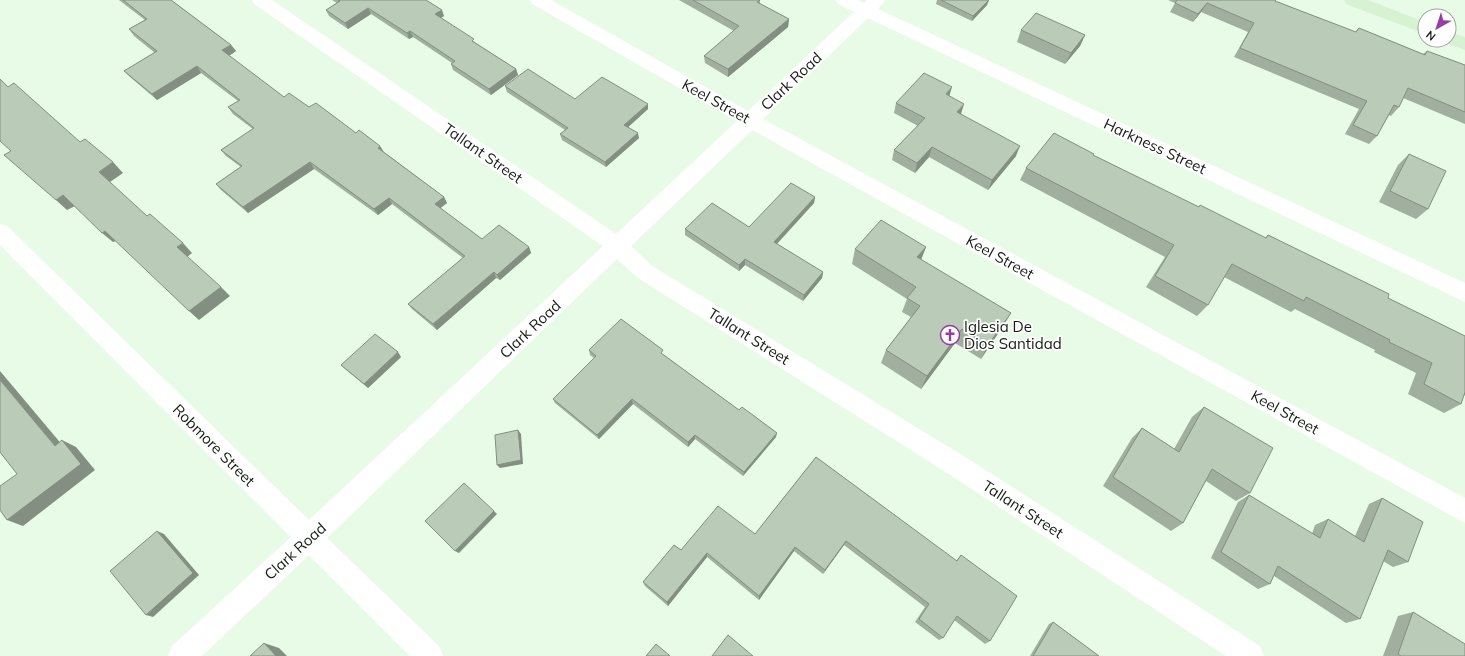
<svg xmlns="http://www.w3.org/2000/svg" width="1465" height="656" font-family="Mulish,sans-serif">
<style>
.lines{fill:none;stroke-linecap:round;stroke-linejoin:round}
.street{fill:#fff;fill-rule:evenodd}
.secondary{fill:#d6f2d3;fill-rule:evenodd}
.wall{fill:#a0af9e}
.shaded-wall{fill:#828f81}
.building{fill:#baccb8;stroke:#828f81}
.labels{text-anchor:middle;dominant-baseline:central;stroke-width:3.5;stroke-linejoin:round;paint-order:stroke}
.street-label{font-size:15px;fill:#151b14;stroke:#fff}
.poi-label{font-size:15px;fill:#151b14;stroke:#fff;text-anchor:start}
</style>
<rect width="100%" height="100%" fill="#e8fbe6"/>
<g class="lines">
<polygon class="street" points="252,0 272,0 616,234 737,121 532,4 530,0 551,0 748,111 854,12 838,4 836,0 858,0 864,3 867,0 885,0 878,9 1465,283 1465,302 868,18 763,119 1465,498 1465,523 752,130 631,246 652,266 970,460 1260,646 1264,656 1226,656 952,476 638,278 617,259 327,538 439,646 443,656 410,656 309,555 202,656 168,656 172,646 291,537 0,245 0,224 7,226 309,520 603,246 254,4"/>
<g class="secondary">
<polygon points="1344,0 1368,0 1425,22 1425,34 1346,4"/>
<polygon points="1449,32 1465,37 1465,50 1443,42 1442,40 1449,40"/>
</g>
</g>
<g class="wall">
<polygon points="119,0 171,0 231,45 236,51 229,56 284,97 309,107 356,133 384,152 444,197 447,203 440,208 482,239 529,247 531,253 500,280 496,278 437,330 412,309 408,304 463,258 392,204 378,215 314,169 248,213 221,190 216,184 241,167 226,156 221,150 253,129 233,114 228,107 238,101 201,73 157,100 130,77 124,71 155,53 134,36 129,29 145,20"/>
<polygon points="332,0 426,0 444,16 441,18 476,43 516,69 518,75 491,95 453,70 451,64 452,63 413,37 409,39 371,14 348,29 329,16 326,10 337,3"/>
<polygon points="679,0 760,0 760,4 789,19 788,27 728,77 705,63 704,56 734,31"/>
<polygon points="937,0 989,0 987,5 972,21 936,4"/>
<polygon points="1168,0 1276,0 1275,1 1355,32 1359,28 1423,54 1427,51 1465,65 1465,124 1403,98 1399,107 1391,116 1389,115 1377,136 1369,144 1345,134 1359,109 1234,57 1248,32 1201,12 1193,22 1170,12 1175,3"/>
<polygon points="1021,30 1085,35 1080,46 1065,64 1017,42"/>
<polygon points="505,86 575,99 648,104 648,109 628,127 639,138 606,167 562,140 560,134 565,130 507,92"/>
<polygon points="949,96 961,114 1016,156 988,190 929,157 915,173 892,160 894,150 918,126 894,113 896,103"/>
<polygon points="1409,154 1428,209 1416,219 1379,202 1398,165"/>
<polygon points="1093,155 1198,207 1265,238 1268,235 1388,298 1465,336 1465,396 1464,395 1461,404 1444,413 1408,394 1416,373 1374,352 1375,350 1295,309 1291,312 1224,277 1208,305 1197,316 1146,287 1165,257 1020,180 1026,168"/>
<polygon points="815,197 814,203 777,244 823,272 822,278 803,301 745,265 739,271 685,235 685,229 749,227"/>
<polygon points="926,247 921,260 1011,313 1003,326 981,359 955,343 921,389 881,363 886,350 911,317 902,312 907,299 852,264 855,249"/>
<polygon points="589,350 664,355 776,437 743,476 695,439 688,447 633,404 599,439 555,403 553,399 594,358 590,355"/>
<polygon points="401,357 368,388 345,369 341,365"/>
<polygon points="1204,407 1250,493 1236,501 1206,481 1183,523 1171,531 1103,486 1132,438 1142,428 1174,449 1192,417"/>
<polygon points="816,457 956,561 961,555 990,641 985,644 954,620 943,638 939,640 915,622 925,607 844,545 823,574 794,551 759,600 707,557 668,606 645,586 643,582 681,550 755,534"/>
<polygon points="1249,495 1312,534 1315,525 1328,519 1355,536 1369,504 1382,498 1408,562 1393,567 1383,561 1360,619 1346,623 1274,576 1270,584 1258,589 1211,558 1238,502"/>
<polygon points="1413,612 1465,656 1383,656 1398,616"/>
<polygon points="1053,622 1099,656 1030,656 1049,624"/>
</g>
<g class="shaded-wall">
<polygon points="989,0 987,5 972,21 973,16"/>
<polygon points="1207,3 1201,12 1193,22 1198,14"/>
<polygon points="368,8 371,14 348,29 345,23"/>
<polygon points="442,10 444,16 437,20 435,14"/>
<polygon points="789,19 788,27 728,77 728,69"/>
<polygon points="410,31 413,37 409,39 407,33"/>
<polygon points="1085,35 1080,46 1065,64 1071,53"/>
<polygon points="231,45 236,51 227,57 222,50"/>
<polygon points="197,66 201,73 157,100 152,94"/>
<polygon points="516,69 518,75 491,95 489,89"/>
<polygon points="952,87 949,97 946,94"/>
<polygon points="648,104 648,109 625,130 624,125"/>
<polygon points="964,104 961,114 953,122 957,112"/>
<polygon points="638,133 639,138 606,167 605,162"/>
<polygon points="380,146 384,152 378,148"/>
<polygon points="1020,146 1016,156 988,190 992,180"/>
<polygon points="932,147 929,157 915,173 917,163"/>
<polygon points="113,162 123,173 110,182 99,172"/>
<polygon points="310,162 314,169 248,213 243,207"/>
<polygon points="63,195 75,206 67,210 56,200"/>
<polygon points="444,197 447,203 438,210 435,204"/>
<polygon points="815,197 814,203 773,248 774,242"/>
<polygon points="389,198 392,204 378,215 374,209"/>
<polygon points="105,231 116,241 113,242 102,233"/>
<polygon points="183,243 192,253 187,257 177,247"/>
<polygon points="529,247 531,253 500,280 497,275"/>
<polygon points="926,247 920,262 917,257"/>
<polygon points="745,259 745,265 739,271 739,265"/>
<polygon points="494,272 496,278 437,330 433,324"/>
<polygon points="823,272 822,278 803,301 804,295"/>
<polygon points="221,287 230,296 199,320 189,311"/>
<polygon points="1011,313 1003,326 981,359 988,345"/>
<polygon points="962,329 955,343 921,389 927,376"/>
<polygon points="398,352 401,357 368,388 364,384"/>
<polygon points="0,371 69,453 55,446 0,380"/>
<polygon points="632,399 633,404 599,439 597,435"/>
<polygon points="518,430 521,434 523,464 500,468 497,465"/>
<polygon points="777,433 776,437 743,476 744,472"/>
<polygon points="695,435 695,439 688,447 688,442"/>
<polygon points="62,440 76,447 95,470 23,526 7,520"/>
<polygon points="494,511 497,514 459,553 455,551"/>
<polygon points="157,531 164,534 199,575 153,617 146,615"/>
<polygon points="846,541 844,545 823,574 825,570"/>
<polygon points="795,547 794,551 759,600 759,596"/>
<polygon points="707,553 707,557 668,606 667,602"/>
<polygon points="264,643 279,648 287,656 276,656"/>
</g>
<g class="building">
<polygon points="123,0 171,0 231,45 222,50 284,97 289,93 309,107 316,103 356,133 359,130 380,146 378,148 444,197 435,204 482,239 499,225 529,247 497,275 494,272 433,324 408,304 465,256 389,198 374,209 310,162 243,207 216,184 242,166 221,150 254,128 228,107 240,100 197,66 152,94 124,71 157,51 129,29 147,19"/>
<polygon points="338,0 426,0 442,10 435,14 474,39 472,41 516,69 489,89 451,64 455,61 410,31 407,33 368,8 345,23 326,10 340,1"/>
<polygon points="693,0 760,0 757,2 789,19 728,69 704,56 739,26"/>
<polygon points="941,0 989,0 973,16"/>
<polygon points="1177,0 1276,0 1275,1 1356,32 1359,28 1425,55 1427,51 1465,65 1465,112 1408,88 1399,107 1394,105 1377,136 1353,125 1367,101 1240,48 1254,23 1207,3 1198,14 1175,3"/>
<polygon points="1036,13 1085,35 1071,53 1021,30"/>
<polygon points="528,69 575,99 602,77 648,104 624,125 638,133 605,162 560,134 568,128 505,86"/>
<polygon points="924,73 952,87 946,94 964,104 957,112 1020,146 992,180 932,147 917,163 894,150 925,118 896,103"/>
<polygon points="0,79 8,87 14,83 80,142 85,139 113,162 99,172 147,216 150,214 183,243 177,247 221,287 189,311 105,231 102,233 63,195 56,200 4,155 11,151 0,141"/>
<polygon points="1054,133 1094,154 1093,155 1199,207 1200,205 1266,238 1268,235 1389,294 1388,298 1465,336 1465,392 1461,404 1424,384 1432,363 1389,342 1390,340 1306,297 1304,301 1232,264 1208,305 1155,276 1174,245 1026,168"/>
<polygon points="1409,154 1446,171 1428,209 1390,191"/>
<polygon points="791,183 815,197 774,242 823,272 804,295 745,259 739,265 685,229 712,203 749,227"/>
<polygon points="881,220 926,247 917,257 1011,313 988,345 962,329 927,376 886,350 920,306 907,298 916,287 855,249"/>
<polygon points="621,319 663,350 661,353 739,410 742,407 777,433 744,472 695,435 688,442 632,399 597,435 553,399 596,356 589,350"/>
<polygon points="375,334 398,352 364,384 341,365"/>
<polygon points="0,380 55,446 62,440 81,464 7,520 0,510 0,486 17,474 0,452"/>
<polygon points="1204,407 1273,448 1250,493 1212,469 1183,523 1113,477 1142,428 1179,452"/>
<polygon points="518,430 521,460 497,465 495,435"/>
<polygon points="816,457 957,561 961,555 1017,596 990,641 957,616 943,638 919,619 929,604 846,541 825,570 795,547 759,596 707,553 667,602 643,582 674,545 681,550 718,506 755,534"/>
<polygon points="464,483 494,511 455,551 425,521"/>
<polygon points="1249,495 1320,538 1328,519 1364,542 1382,498 1423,522 1408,562 1388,550 1360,619 1278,566 1270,584 1221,552"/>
<polygon points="157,531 193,573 146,615 110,571"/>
<polygon points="1413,612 1465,644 1465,656 1401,656 1398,654"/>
<polygon points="1053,622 1099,656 1033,656"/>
<polygon points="728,635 753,656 712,656"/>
<polygon points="264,643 276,656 250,656"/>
<polygon points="656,644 670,656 646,656"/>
</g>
<defs>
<g id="church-ring" transform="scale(1)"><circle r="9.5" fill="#fff" stroke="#973ba6" stroke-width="1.5"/><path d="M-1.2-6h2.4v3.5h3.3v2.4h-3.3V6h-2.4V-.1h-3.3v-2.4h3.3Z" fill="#973ba6"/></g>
</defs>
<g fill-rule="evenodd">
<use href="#church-ring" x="950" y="335"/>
</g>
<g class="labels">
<g class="street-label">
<text transform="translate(791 81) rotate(-43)">Clark Road</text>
<text transform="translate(716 101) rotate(29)">Keel Street</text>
<text transform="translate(1155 146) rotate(25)">Harkness Street</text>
<text transform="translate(483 153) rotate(35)">Tallant Street</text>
<text transform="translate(1000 257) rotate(29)">Keel Street</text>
<text transform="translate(530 329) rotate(-43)">Clark Road</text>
<text transform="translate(749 336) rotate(32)">Tallant Street</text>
<text transform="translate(1285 412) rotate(29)">Keel Street</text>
<text transform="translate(214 445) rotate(45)">Robmore Street</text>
<text transform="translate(1023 509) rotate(33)">Tallant Street</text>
<text transform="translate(295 551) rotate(-42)">Clark Road</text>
</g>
<g class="poi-label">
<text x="964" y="326">Iglesia De<tspan x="964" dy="17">Dios Santidad</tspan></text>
</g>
</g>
<g transform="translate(1437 28) rotate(219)"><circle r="19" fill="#ffffff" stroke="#a1a4a1"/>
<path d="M0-3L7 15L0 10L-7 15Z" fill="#973ba6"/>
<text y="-6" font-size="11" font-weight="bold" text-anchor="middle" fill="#151b14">N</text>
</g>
</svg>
